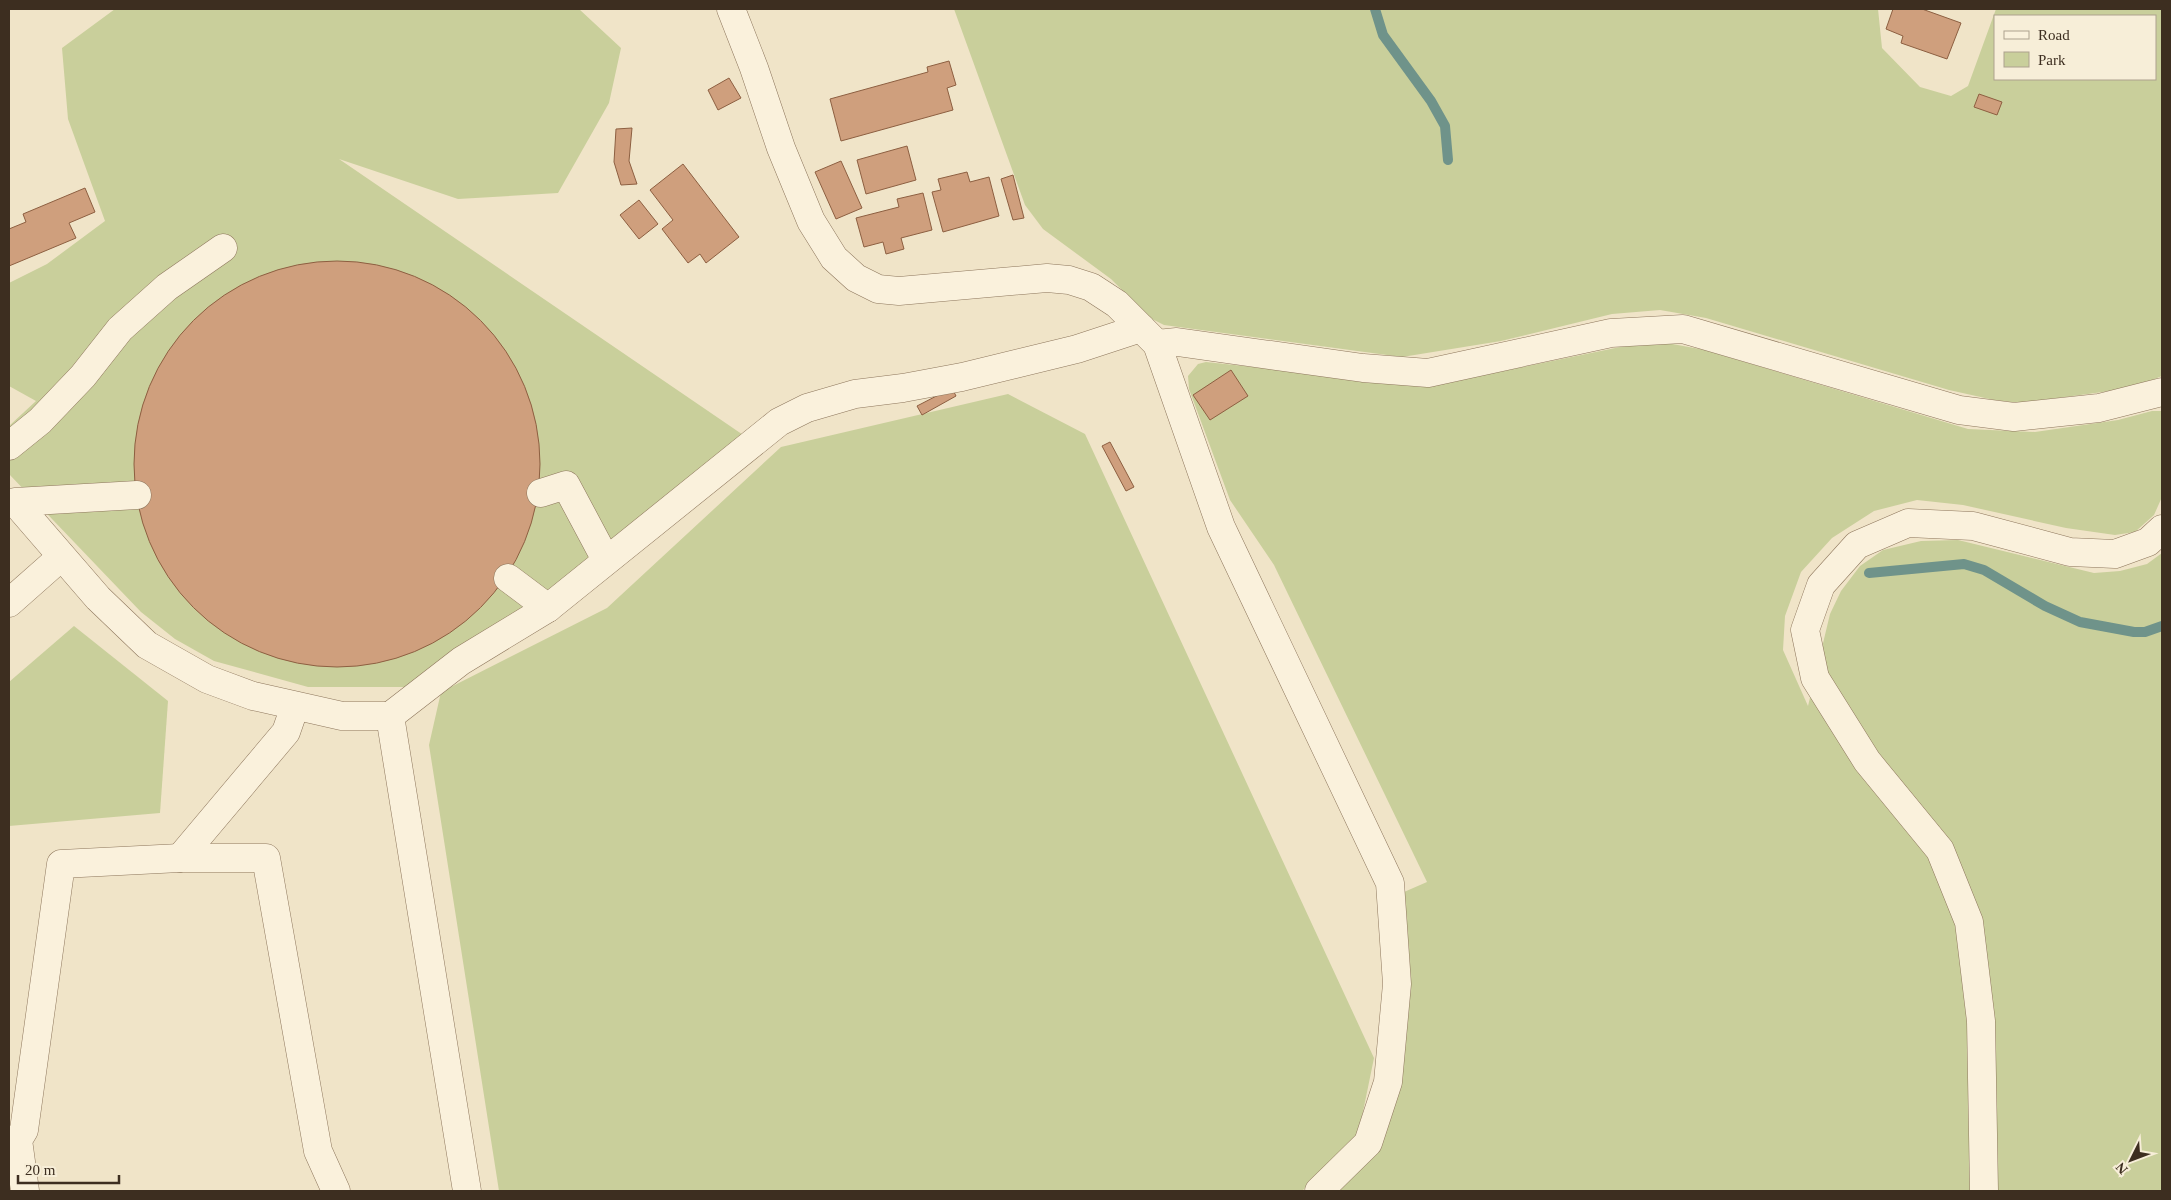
<svg xmlns="http://www.w3.org/2000/svg" width="2171" height="1200" font-family="'Times New Roman',serif">
<style>
.green{fill:#c9cf9b;fill-rule:evenodd}
.lines{fill:none;stroke-linecap:round;stroke-linejoin:round}
.stream{stroke:#6f938a;stroke-width:10}
.building{fill:#cf9f7d;stroke:#8d5f41}
.minor-casing{stroke:#8d765c;stroke-width:29}
.minor{stroke:#faf1dc;stroke-width:28}
</style>
<rect width="100%" height="100%" fill="#f0e4c8"/>
<g class="green">
<polygon points="115,9 579,9 621,48 609,103 558,193 458,199 339,159 752,441 586,591 407,687 308,687 214,661 175,639 141,612 9,474 9,426 36,401 9,386 9,283 47,264 105,221 68,119 62,48"/>
<path d="M954,9H1878L1882,48L1920,87L1951,96L1968,86L1996,9H2162V376L2132,388L2020,403L1994,400L1949,390L1706,318L1660,310L1612,314L1501,341L1402,357L1164,325L1150,318L1111,279L1043,229L1025,205ZM1995,16H2155V79H1995Z"/>
<polygon points="1667,343 1705,350 1968,429 2035,432 2118,420 2152,411 2162,411 2162,497 2154,515 2135,532 2115,535 2066,528 1963,505 1917,500 1874,511 1832,538 1801,572 1785,616 1783,650 1808,706 1830,614 1841,591 1860,566 1883,550 1921,541 1958,540 2094,573 2120,571 2147,564 2162,553 2162,1191 1328,1191 1375,1143 1406,988 1404,892 1427,882 1274,565 1230,500 1189,389 1188,376 1198,364 1206,362 1430,386 1625,346"/>
<polygon points="1008,394 1085,434 1374,1058 1358,1136 1302,1191 499,1191 429,745 441,692 607,608 781,447"/>
<polygon points="74,626 168,701 160,813 9,826 9,682"/>
</g>
<g class="lines">
<g class="stream">
<polyline points="1375,9 1383,35 1431,101 1445,126 1448,160"/>
<polyline points="1869,573 1964,564 1984,570 2045,606 2080,622 2134,632 2145,632 2162,626"/>
</g>
</g>
<g class="building">
<polygon points="1893,9 1922,9 1961,23 1947,59 1901,43 1903,36 1886,29"/>
<polygon points="949,61 956,85 947,88 953,110 841,141 830,99 928,72 927,67"/>
<polygon points="729,78 741,98 718,110 708,90"/>
<polygon points="1979,94 2002,102 1997,115 1974,107"/>
<polygon points="632,128 629,161 637,184 621,185 614,162 616,129"/>
<polygon points="907,146 916,180 866,194 857,160"/>
<polygon points="841,161 862,208 836,219 815,172"/>
<polygon points="683,164 739,237 706,263 700,254 688,263 662,229 673,220 650,190"/>
<polygon points="967,172 970,182 989,177 999,216 943,232 932,192 941,190 938,179"/>
<polygon points="1013,175 1024,218 1013,220 1001,179"/>
<polygon points="85,188 95,212 69,223 76,238 9,266 9,229 26,222 23,214"/>
<polygon points="923,193 932,230 901,238 904,249 886,254 883,242 864,247 856,218 899,207 897,199"/>
<polygon points="639,200 658,224 639,239 620,215"/>
<circle cx="337" cy="464" r="203"/>
<polygon points="1231,370 1248,396 1210,420 1193,395"/>
<polygon points="952,388 956,396 922,415 917,406"/>
<polygon points="1110,442 1134,487 1126,491 1102,446"/>
</g>
<g class="lines">
<g class="minor-casing">
<g id="minor">
<polyline points="731,9 754,68 781,148 811,221 834,258 856,278 878,289 899,291 1047,278 1069,280 1091,287 1117,304 1157,344 1221,527 1390,883 1397,984 1388,1082 1368,1143 1319,1191"/>
<polyline points="1157,344 1177,342 1363,368 1428,373 1611,333 1683,329 1959,410 2014,417 2099,408 2162,392"/>
<polyline points="9,446 40,421 83,376 120,329 167,287 223,248"/>
<polyline points="541,493 566,485 606,560"/>
<polyline points="137,495 15,502 98,598 147,645 207,679 253,696 342,716 390,716 467,1191"/>
<polyline points="508,578 548,608"/>
<polyline points="9,603 61,557"/>
<polyline points="390,716 461,661 548,608 779,422 807,408 855,394 903,388 962,377 1077,349 1141,328"/>
<polyline points="180,858 286,732 295,706"/>
<polyline points="25,1191 18,1140 24,1130 61,864 180,858 266,858 318,1151 336,1191"/>
<polyline points="1984,1191 1981,1021 1969,922 1940,850 1867,761 1815,678 1805,630 1821,585 1857,545 1908,523 1973,526 2070,552 2115,554 2148,542 2162,529"/>
</g>
</g>
<use href="#minor" class="minor"/>
</g>
<rect width="2171" height="1200" fill="none" stroke="#3d2e20" stroke-width="20"/>
<rect x="1994" y="15" width="162" height="65" fill="#f7eed8" stroke="#ada18e"/>
<rect x="2004" y="31" width="25" height="8" fill="#faf1dc" stroke="#ada18e"/>
<text x="2038" y="40" font-size="15" fill="#3d2e20">Road</text>
<rect x="2004" y="52" width="25" height="15" fill="#c9cf9b" stroke="#ada18e"/>
<text x="2038" y="65" font-size="15" fill="#3d2e20">Park</text>
<g transform="translate(2131 1160) rotate(228)" stroke="#f7eed8" stroke-width="4" paint-order="stroke">
<path d="M0-4L9 19L0 12L-9 19Z" fill="#3d2e20"/>
<text y="-8" font-size="14" font-weight="bold" text-anchor="middle" fill="#3d2e20">N</text>
</g>
<path d="M18 1175v8h101v-8" fill="none" stroke="#3d2e20" stroke-width="2.5"/>
<text x="25" y="1175" font-size="15" fill="#3d2e20" stroke="#f7eed8" stroke-width="4" paint-order="stroke">20 m</text>
</svg>
